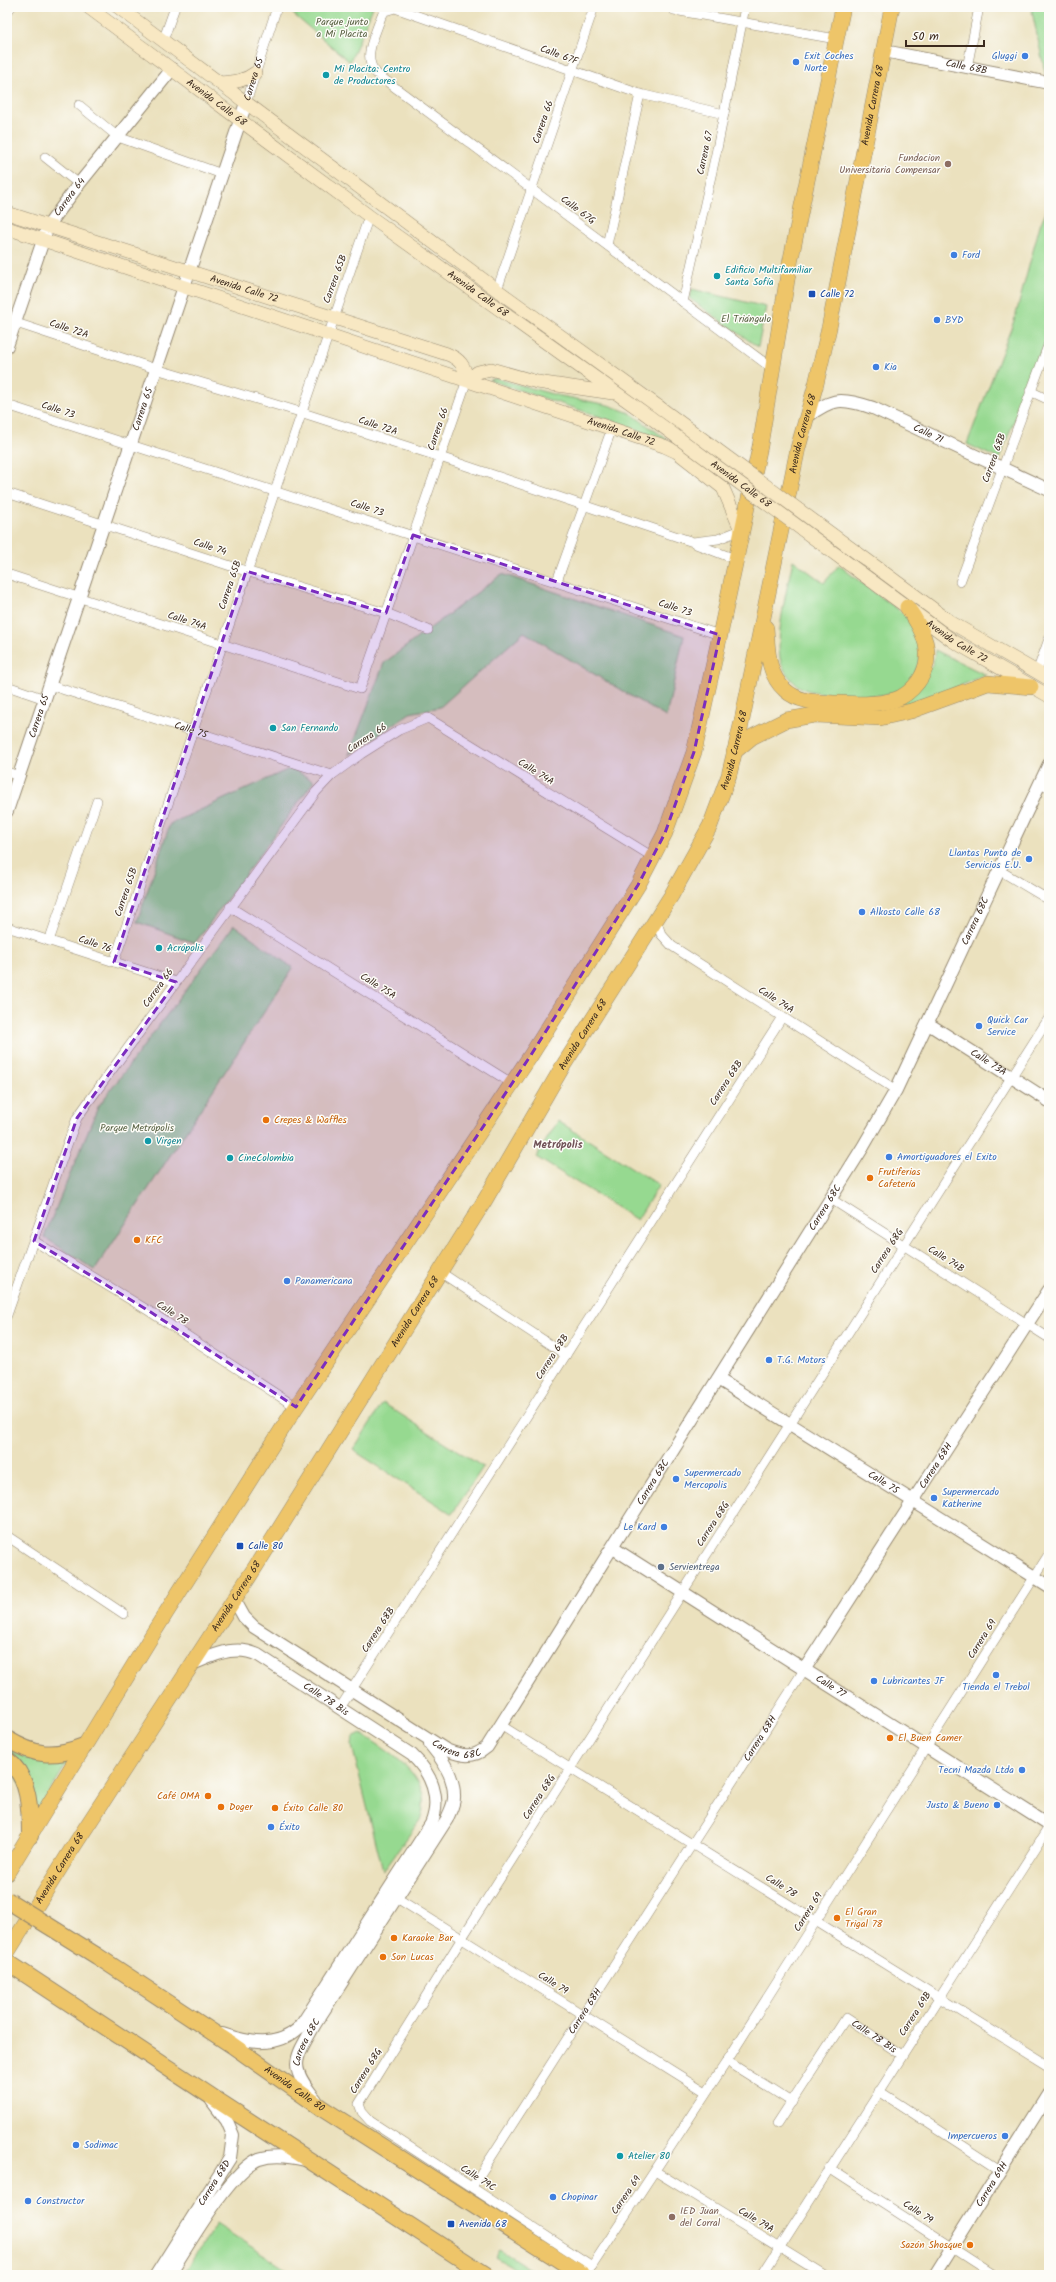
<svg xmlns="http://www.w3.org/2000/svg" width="1056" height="2282" font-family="Kalam,sans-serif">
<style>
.green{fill:#96d990;stroke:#688257}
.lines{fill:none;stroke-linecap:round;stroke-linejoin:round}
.minor-casing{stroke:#93866e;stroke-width:10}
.tertiary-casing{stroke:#93866e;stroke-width:14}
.secondary-casing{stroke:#93866e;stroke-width:14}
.primary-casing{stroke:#93866e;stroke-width:16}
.trunk-casing{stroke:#93866e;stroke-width:18}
.minor{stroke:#fff;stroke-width:9}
.tertiary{stroke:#fff;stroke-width:12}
.secondary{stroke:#f8e8c3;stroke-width:13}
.primary{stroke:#eec569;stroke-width:15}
.trunk{stroke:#eec569;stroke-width:16}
.secondary-bridge-casing{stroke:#93866e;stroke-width:14;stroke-linecap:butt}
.trunk-bridge-casing{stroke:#93866e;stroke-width:18;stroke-linecap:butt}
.secondary-bridge{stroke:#f8e8c3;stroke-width:13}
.trunk-bridge{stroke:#eec569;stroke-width:16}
.marked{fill:#7b2cbf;fill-opacity:0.2;stroke:#7b2cbf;stroke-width:3;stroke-dasharray:8 5;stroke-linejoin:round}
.shop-dot{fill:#3f7fe0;stroke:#fdfcf7;stroke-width:1.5}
.culture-dot{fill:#0f9aa8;stroke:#fdfcf7;stroke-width:1.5}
.education-dot{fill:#8d6e63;stroke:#fdfcf7;stroke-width:1.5}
.transit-dot{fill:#1a4fb4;stroke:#fdfcf7;stroke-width:1.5}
.food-dot{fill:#e8710a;stroke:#fdfcf7;stroke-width:1.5}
.service-dot{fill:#5c6f8a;stroke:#fdfcf7;stroke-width:1.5}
.labels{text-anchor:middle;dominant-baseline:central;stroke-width:3;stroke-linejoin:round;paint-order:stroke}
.park-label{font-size:10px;fill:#565f40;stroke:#fdfcf7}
.street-label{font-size:10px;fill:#3b2a1e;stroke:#fdfcf7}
.shop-label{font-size:10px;fill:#366cbe;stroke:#fdfcf7;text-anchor:start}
.culture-label{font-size:10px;fill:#0d838f;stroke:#fdfcf7;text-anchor:start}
.education-label{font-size:10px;fill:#785e54;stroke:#fdfcf7;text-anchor:end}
.transit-label{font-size:10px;fill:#164399;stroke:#fdfcf7;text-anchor:start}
.food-label{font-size:10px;fill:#c56008;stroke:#fdfcf7;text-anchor:start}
.service-label{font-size:10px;fill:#4e5e75;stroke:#fdfcf7;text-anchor:start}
.neighbourhood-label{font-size:11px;font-weight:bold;fill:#715358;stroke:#fdfcf7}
</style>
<rect width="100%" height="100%" fill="#fdfcf7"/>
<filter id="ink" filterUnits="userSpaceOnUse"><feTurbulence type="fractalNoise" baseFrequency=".025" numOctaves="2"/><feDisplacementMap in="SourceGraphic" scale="8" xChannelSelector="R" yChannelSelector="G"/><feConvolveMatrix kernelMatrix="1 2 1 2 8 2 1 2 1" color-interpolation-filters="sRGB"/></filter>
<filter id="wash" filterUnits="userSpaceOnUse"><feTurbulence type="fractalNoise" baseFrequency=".012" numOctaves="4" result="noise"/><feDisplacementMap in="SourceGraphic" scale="16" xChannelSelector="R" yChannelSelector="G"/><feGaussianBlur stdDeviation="0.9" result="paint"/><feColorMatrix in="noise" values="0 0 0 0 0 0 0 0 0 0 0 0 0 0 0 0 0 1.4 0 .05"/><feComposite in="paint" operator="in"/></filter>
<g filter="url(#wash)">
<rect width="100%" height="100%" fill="#ebe1be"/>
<g class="green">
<polygon points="295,7 373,7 350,62 293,14"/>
<polygon points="1031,7 1049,7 1049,77 1046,77"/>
<polygon points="1049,205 1049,334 999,459 967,444 1015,318 1040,225"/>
<polygon points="692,289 766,307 758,347 690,299"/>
<polygon points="495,378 556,395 608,405 630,413 672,443 607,419 489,380"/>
<path d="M793,560L824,583L839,565C854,577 869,589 885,600C891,605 901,610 906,617C923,636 925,659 910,680C906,685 901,691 894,693C882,698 816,695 804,689C794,685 784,672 781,662C774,640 788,584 793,560Z"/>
<polygon points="502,574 684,636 666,717 524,632 440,707 410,713 349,755 384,663"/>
<polygon points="935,650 986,675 943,693 888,709 933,664"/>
<polygon points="291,768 314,781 195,943 137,922 170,824"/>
<polygon points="234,925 293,968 95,1270 44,1237 98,1107"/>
<polygon points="558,1121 659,1185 637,1220 536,1157"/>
<polygon points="383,1403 483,1467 452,1514 353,1450"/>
<path d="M361,1733C391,1754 436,1777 420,1820L383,1871L352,1746L353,1737Z"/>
<path d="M7,1747C30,1762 41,1765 68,1762L34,1817L7,1753Z"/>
<polygon points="216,2224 295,2275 183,2275"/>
<polygon points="500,2250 540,2275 525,2275 495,2257"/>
</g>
</g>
<g filter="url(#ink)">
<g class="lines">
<g class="minor-casing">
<g id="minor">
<polyline points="674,7 674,10 836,39"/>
<polyline points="7,12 11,7"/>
<polyline points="163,41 175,7"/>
<polyline points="967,68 979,7"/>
<path id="s1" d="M246,103L277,7"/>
<polyline points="79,105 118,137 222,174"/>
<path d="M724,114L640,94L395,8L385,11L381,17C375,36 361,58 377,74L773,369"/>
<polyline points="45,157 79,184"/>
<polyline points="607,245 640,94"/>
<polyline points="497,290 594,7"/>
<polyline points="683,302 717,149 745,7"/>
<polyline points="7,320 156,369 300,412 440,457 693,542 718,539 741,530"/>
<polyline points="1030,391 1049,400"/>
<polyline points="7,405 720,635"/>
<polyline points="7,493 246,571 386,613 428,630"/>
<polyline points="696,544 735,559"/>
<polyline points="7,574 360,689 467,380"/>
<polyline points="557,581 612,428"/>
<polyline points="960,582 1049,343"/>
<polyline points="1037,672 1049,639"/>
<path id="s2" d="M49,685L332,775"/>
<polyline points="7,686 45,699"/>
<polyline points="7,772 19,776"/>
<polyline points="1040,783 1049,789"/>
<polyline points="999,870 1049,900"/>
<polyline points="230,907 513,1084"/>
<polyline points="656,920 661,934 672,946 896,1090"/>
<polyline points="7,927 176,982"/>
<polyline points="49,941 97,801"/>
<polyline points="114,962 369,216"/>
<polyline points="831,1199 1049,1338"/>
<polyline points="34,1241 149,1311 296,1407"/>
<polyline points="440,1272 566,1355"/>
<polyline points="7,1315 67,1145 77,1118 89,1101 316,792 332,775 361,754 399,730 428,718 653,857"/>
<polyline points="7,1536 124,1614"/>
<polyline points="340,1708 782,1017"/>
<polyline points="502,1726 1049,2066"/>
<polyline points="392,1895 706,2092"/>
<polyline points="727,2061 792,2102"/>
<polyline points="879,2091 1000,2170"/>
<path id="s3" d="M777,2124L846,2018L902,2055"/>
<polyline points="829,2168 994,2275"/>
<polyline points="655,2171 824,2275"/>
<path id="s4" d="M472,2187L804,1670"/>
<polyline points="592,2266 370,2121 362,2112 359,2104 462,1938 1049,1018"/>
<polyline points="587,2268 592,2266 727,2061 1049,1554"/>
<polyline points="762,2275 1049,1827"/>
</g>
</g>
<g class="tertiary-casing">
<g id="tertiary">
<path id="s5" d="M884,51L1049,83"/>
<path id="s6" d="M7,346L48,226L79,184L172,69"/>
<path id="s7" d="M807,417C832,397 843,398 873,408L1049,490"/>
<path id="s8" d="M7,811L246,103"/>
<path id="s9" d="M927,1023L1049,1101"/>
<path id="s10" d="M718,1379L1049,1586"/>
<path id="s11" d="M613,1548L1049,1825"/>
<path id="s12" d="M234,1599L244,1617L254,1627L446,1750C462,1756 473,1759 487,1747L863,1147L896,1090L1049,764"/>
<path id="s13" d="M192,1664C215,1655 235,1644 258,1655L412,1755C431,1773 442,1798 431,1824L300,2027C277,2049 249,2043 222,2034"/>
<path id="s14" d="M804,1670L1049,1290"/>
<path id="s15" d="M316,2100C288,2065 294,2061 315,2024L447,1819C450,1811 455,1804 454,1795C454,1777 441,1757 430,1744"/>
<path id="s16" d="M156,2275L230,2158L233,2135L227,2121L212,2101"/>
<path d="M169,2275C187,2247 230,2171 259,2159C274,2154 289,2156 305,2160"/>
<path id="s17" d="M935,2275L1049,2093"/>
</g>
</g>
<g class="secondary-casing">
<g id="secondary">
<path id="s18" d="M88,7L369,216L650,417"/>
<polyline points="118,7 497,290 659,407"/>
<path d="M220,83C234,82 245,81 255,73"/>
<path id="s19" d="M7,213L447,354C460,359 465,366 467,380"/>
<path id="s20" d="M7,228L664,446L677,452L723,488L741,530"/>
<polyline points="467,380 478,372 491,369 537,382 613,393"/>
<polyline points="879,569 952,623 1049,679"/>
<path id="s21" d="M869,579L953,641L1049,696"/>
</g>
</g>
<g class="primary-casing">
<g id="primary">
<path d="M766,628C768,650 767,674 785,690C799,703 819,702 837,703C856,704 876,705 894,700C904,697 912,690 918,682C937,656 923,629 907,607"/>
<polyline points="734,752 752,737 786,720 815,715 880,718 911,711 988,683 1031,687"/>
<polyline points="7,1873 154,1632 296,1407 531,1055 638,885 665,833 694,752 720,635 760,446 789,268 843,7"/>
<path id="s22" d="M7,1953L70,1852L256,1566L485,1200L563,1066L671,896L710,826L729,775L741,725L798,448L816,384L829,328L892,7"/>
</g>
</g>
<g class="trunk-casing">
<g id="trunk">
<path d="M7,1739C35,1756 53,1758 84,1746"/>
<path d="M7,1760C30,1776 30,1810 30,1836"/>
<path id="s23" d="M97,1956L232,2045L323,2109L583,2275"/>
<path d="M7,1962C166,2067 326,2172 486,2275"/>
</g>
</g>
<use href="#minor" class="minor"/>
<use href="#tertiary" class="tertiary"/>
<use href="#secondary" class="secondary"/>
<use href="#primary" class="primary"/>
<use href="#trunk" class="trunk"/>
<g class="secondary-bridge-casing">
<g id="secondary-bridge">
<polyline points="659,407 879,569"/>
<path id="s24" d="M650,417L869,579"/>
</g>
</g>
<g class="trunk-bridge-casing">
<polyline id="trunk-bridge" points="7,1900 97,1956"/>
</g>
<use href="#secondary-bridge" class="secondary-bridge"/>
<use href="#trunk-bridge" class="trunk-bridge"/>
</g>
</g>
<path class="marked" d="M413,535L720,635L694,752L665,833L638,885L531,1055L296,1407L149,1311L34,1241L77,1118L176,982L114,962L246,571L386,613Z"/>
<g class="shop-dot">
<circle cx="1025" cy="56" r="4"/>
<circle cx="796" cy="62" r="4"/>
<circle cx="954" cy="255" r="4"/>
<circle cx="937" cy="320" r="4"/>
<circle cx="876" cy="367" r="4"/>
<circle cx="1029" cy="859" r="4"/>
<circle cx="862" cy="912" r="4"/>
<circle cx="979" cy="1026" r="4"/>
<circle cx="889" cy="1157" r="4"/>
<circle cx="287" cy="1281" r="4"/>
<circle cx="769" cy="1360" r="4"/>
<circle cx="676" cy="1479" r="4"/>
<circle cx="934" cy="1498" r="4"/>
<circle cx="664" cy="1527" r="4"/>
<circle cx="996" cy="1675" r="4"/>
<circle cx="874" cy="1681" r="4"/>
<circle cx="1022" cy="1770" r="4"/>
<circle cx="997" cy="1805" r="4"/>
<circle cx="271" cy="1827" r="4"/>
<circle cx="1005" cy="2136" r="4"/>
<circle cx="76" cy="2145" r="4"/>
<circle cx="553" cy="2197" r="4"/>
<circle cx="28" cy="2201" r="4"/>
</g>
<g class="culture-dot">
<circle cx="326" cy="75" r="4"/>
<circle cx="717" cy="276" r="4"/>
<circle cx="273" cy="728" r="4"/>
<circle cx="159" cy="948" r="4"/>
<circle cx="148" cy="1141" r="4"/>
<circle cx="230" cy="1158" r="4"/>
<circle cx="620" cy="2156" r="4"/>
</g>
<g class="education-dot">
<circle cx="948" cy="164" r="4"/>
<circle cx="672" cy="2217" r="4"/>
</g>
<g class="transit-dot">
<rect x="808" y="290" width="8" height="8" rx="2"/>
<rect x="236" y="1542" width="8" height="8" rx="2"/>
<rect x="447" y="2220" width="8" height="8" rx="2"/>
</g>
<g class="food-dot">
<circle cx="266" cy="1120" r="4"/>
<circle cx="870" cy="1178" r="4"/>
<circle cx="137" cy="1240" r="4"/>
<circle cx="890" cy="1738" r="4"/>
<circle cx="208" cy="1796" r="4"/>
<circle cx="221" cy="1807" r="4"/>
<circle cx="275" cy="1808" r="4"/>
<circle cx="837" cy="1918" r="4"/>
<circle cx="394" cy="1938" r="4"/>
<circle cx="383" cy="1957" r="4"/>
<circle cx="970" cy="2245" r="4"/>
</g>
<circle class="service-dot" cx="661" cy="1567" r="4"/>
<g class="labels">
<g class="park-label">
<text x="342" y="22">Parque junto<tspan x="342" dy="12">a Mi Placita</tspan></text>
<text x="746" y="319">El Triángulo</text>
<text x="137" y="1128">Parque Metrópolis</text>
</g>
<g class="street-label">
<text transform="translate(559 55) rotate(20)">Calle 67F</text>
<text stroke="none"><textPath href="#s5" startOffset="84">Calle 68B</textPath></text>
<text stroke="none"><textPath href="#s1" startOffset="25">Carrera 65</textPath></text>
<text stroke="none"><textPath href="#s18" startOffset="160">Avenida Calle 68</textPath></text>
<text stroke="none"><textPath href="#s22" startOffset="2068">Avenida Carrera 68</textPath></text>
<text transform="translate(543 122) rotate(-71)">Carrera 66</text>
<text transform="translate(705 153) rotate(-78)">Carrera 67</text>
<text stroke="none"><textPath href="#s6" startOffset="163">Carrera 64</textPath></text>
<text transform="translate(578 210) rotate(37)">Calle 67G</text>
<text transform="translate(335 279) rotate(-70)">Carrera 65B</text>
<text stroke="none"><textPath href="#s19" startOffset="249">Avenida Calle 72</textPath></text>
<text stroke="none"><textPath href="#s18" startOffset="484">Avenida Calle 68</textPath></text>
<text transform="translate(69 329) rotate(18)">Calle 72A</text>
<text stroke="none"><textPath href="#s8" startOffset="424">Carrera 65</textPath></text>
<text transform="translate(58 410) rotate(18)">Calle 73</text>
<text transform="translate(378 426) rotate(18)">Calle 72A</text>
<text transform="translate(438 429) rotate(-71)">Carrera 66</text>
<text stroke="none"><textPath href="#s20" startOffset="647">Avenida Calle 72</textPath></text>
<text stroke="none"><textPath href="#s22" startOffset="1732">Avenida Carrera 68</textPath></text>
<text stroke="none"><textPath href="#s7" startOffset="132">Calle 71</textPath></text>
<text transform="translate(994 458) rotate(-70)">Carrera 68B</text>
<text stroke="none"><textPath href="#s24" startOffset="113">Avenida Calle 68</textPath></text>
<text transform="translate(367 508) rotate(18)">Calle 73</text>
<text transform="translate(210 547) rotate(18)">Calle 74</text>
<text transform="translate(230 585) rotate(-71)">Carrera 65B</text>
<text transform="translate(675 608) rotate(18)">Calle 73</text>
<text transform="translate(187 621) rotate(18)">Calle 74A</text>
<text stroke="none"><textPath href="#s21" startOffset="108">Avenida Calle 72</textPath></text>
<text stroke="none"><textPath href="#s8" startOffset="100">Carrera 65</textPath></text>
<text stroke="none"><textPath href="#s2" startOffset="149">Calle 75</textPath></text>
<text transform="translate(367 738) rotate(-33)">Carrera 66</text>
<text stroke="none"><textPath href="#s22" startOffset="1408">Avenida Carrera 68</textPath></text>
<text transform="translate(536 772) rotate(32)">Calle 74A</text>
<text transform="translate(126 892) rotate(-71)">Carrera 65B</text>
<text stroke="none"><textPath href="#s12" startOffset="1267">Carrera 68C</textPath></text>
<text transform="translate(95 944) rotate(18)">Calle 76</text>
<text transform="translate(378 986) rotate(32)">Calle 75A</text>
<text transform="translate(158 988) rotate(-54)">Carrera 66</text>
<text transform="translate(776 1000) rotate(33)">Calle 74A</text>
<text stroke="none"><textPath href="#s22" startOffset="1084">Avenida Carrera 68</textPath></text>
<text stroke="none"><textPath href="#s9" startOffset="73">Calle 73A</textPath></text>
<text transform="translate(726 1083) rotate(-57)">Carrera 68B</text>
<text stroke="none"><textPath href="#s12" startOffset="943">Carrera 68C</textPath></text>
<text transform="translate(887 1251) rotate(-57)">Carrera 68G</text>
<text transform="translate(946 1259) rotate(32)">Calle 74B</text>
<text stroke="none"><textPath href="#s22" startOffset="760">Avenida Carrera 68</textPath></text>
<text transform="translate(172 1313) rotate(33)">Calle 78</text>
<text transform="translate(552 1357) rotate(-57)">Carrera 68B</text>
<text stroke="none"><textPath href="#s14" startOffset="243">Carrera 68H</textPath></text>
<text stroke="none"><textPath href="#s12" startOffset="619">Carrera 68C</textPath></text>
<text stroke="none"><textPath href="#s10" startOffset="195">Calle 75</textPath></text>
<text transform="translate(713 1524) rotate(-57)">Carrera 68G</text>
<text stroke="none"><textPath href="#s22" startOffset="424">Avenida Carrera 68</textPath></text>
<text transform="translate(378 1630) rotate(-57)">Carrera 68B</text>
<text transform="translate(982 1639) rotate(-58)">Carrera 69</text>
<text stroke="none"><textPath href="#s11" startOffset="258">Calle 77</textPath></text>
<text stroke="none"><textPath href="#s13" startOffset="150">Calle 78 Bis</textPath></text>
<text stroke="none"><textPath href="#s4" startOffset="533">Carrera 68H</textPath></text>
<text stroke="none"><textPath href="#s12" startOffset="273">Carrera 68C</textPath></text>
<text transform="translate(539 1797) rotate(-57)">Carrera 68G</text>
<text stroke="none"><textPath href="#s22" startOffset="100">Avenida Carrera 68</textPath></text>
<text transform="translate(781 1886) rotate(32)">Calle 78</text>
<text transform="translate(808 1912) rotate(-58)">Carrera 69</text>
<text transform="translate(553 1983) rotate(32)">Calle 79</text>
<text stroke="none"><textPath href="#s4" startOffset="209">Carrera 68H</textPath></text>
<text transform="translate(915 2014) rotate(-57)">Carrera 69B</text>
<text stroke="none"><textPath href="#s3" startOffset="160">Calle 78 Bis</textPath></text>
<text stroke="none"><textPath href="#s15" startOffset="65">Carrera 68C</textPath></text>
<text transform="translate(366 2071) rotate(-58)">Carrera 68G</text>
<text stroke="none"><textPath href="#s23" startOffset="238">Avenida Calle 80</textPath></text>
<text transform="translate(478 2178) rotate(33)">Calle 79C</text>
<text stroke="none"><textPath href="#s16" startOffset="109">Carrera 68D</textPath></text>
<text stroke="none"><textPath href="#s17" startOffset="107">Carrera 69H</textPath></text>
<text transform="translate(626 2195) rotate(-56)">Carrera 69</text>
<text transform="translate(918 2212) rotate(33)">Calle 79</text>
<text transform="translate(756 2220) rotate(31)">Calle 79A</text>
</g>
<g class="shop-label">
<text x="804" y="56">Exit Coches<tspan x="804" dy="12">Norte</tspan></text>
<text x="1017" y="56" text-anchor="end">Gluggi</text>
<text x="962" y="255">Ford</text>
<text x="945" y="320">BYD</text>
<text x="884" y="367">Kia</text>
<text x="1021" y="853" text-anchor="end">Llantas Punto de<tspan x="1021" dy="12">Servicios E.U.</tspan></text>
<text x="870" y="912">Alkosto Calle 68</text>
<text x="987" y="1020">Quick Car<tspan x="987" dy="12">Service</tspan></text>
<text x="897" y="1157">Amortiguadores el Exito</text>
<text x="295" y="1281">Panamericana</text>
<text x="777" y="1360">T.G. Motors</text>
<text x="684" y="1473">Supermercado<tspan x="684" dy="12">Mercopolis</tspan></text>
<text x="942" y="1492">Supermercado<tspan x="942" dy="12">Katherine</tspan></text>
<text x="656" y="1527" text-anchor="end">Le Kard</text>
<text x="882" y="1681">Lubricantes JF</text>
<text x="996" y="1687" text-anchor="middle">Tienda el Trebol</text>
<text x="1014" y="1770" text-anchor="end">Tecni Mazda Ltda</text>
<text x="989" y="1805" text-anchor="end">Justo &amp; Bueno</text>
<text x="279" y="1827">Éxito</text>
<text x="997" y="2136" text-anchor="end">Impercueros</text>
<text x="84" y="2145">Sodimac</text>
<text x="561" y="2197">Chopinar</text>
<text x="36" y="2201">Constructor</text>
</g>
<g class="culture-label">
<text x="334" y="69">Mi Placita: Centro<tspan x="334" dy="12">de Productores</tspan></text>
<text x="725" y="270">Edificio Multifamiliar<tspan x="725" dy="12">Santa Sofía</tspan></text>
<text x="281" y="728">San Fernando</text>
<text x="167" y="948">Acrópolis</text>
<text x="156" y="1141">Virgen</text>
<text x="238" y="1158">CineColombia</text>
<text x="628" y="2156">Atelier 80</text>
</g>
<g class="education-label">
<text x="940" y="158">Fundacion<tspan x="940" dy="12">Universitaria Compensar</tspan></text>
<text x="680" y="2211" text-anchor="start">IED Juan<tspan x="680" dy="12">del Corral</tspan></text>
</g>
<g class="transit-label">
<text x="820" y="294">Calle 72</text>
<text x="248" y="1546">Calle 80</text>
<text x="459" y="2224">Avenida 68</text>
</g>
<g class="food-label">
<text x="274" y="1120">Crepes &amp; Waffles</text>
<text x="878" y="1172">Frutiferias<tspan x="878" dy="12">Cafetería</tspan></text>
<text x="145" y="1240">KFC</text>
<text x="898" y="1738">El Buen Camer</text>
<text x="200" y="1796" text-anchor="end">Café OMA</text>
<text x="229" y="1807">Doger</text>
<text x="283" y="1808">Éxito Calle 80</text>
<text x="845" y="1912">El Gran<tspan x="845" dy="12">Trigal 78</tspan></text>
<text x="402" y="1938">Karaoke Bar</text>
<text x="391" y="1957">Son Lucas</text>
<text x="962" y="2245" text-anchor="end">Sazón Shosque</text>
</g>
<g class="service-label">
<text x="669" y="1567">Servientrega</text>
</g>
<g class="neighbourhood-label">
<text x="558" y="1145">Metrópolis</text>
</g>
</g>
<rect width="1056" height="2282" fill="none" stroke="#fdfcf7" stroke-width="24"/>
<path d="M906 40v6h78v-6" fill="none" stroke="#3b2a1e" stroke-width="2"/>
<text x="912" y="40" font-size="12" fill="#3b2a1e" stroke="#fdfcf7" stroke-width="3" paint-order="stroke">50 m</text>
</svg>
